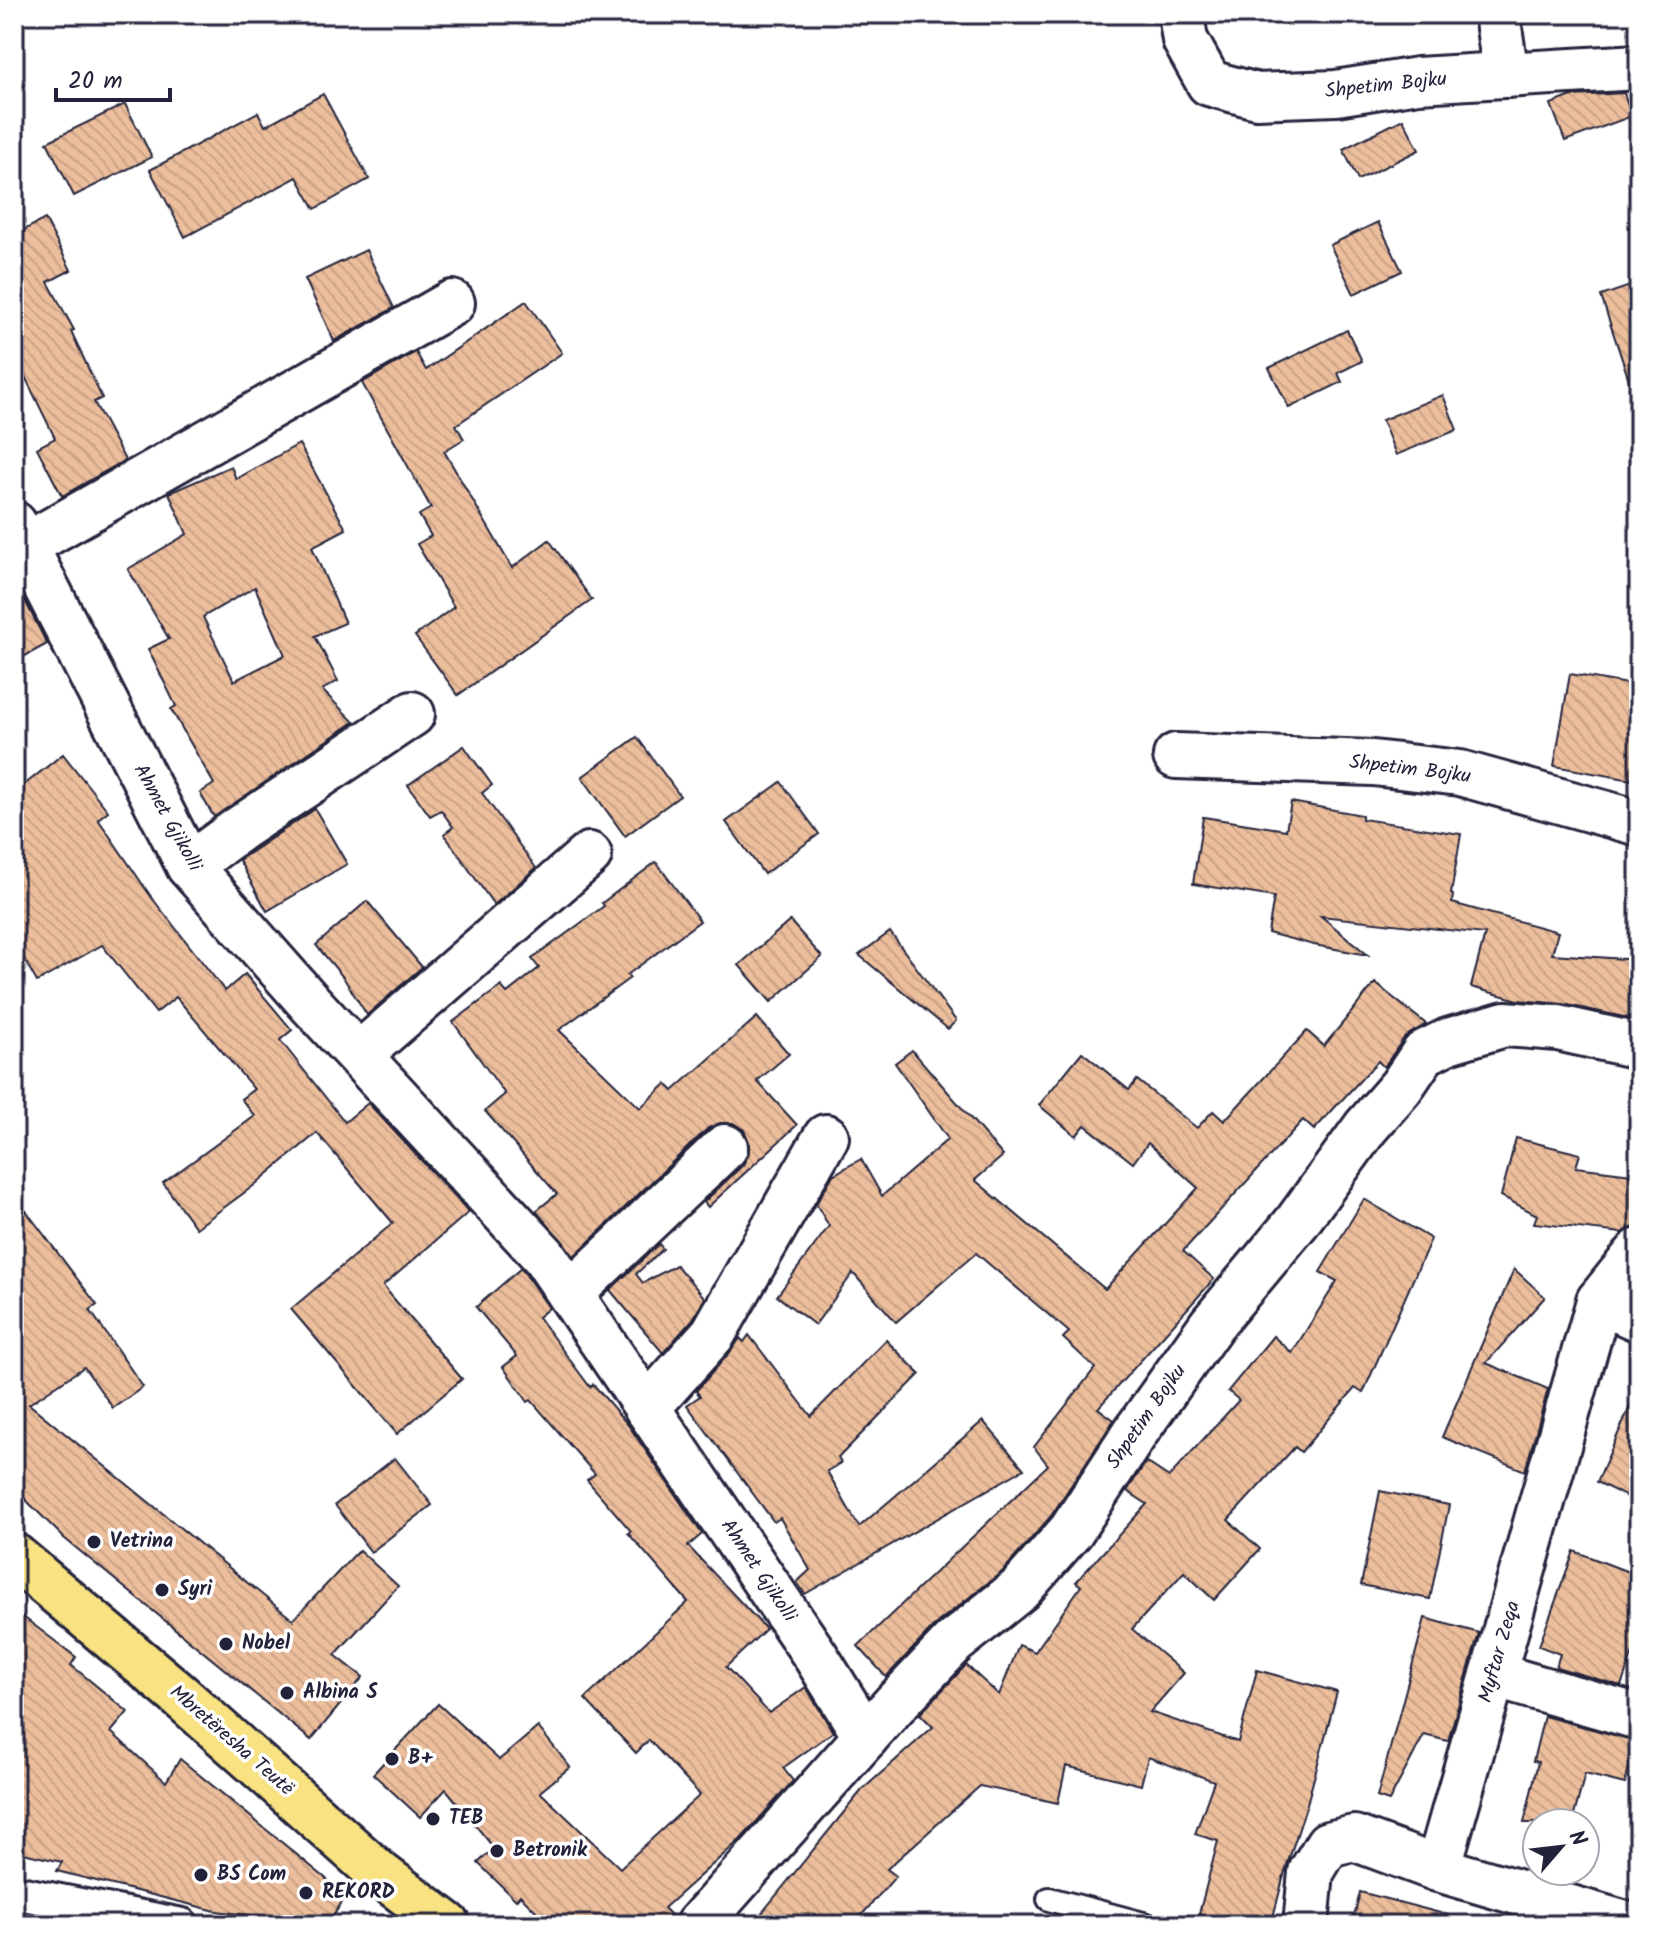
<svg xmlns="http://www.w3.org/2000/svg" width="1653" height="1939" font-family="Kalam,sans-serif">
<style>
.building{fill:url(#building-back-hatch);stroke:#22223b;stroke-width:2;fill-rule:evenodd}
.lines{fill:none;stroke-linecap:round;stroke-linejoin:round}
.service-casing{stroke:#22223b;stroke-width:28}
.pedestrian-casing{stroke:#22223b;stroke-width:38}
.minor-casing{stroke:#22223b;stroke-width:50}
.primary-casing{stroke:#22223b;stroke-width:50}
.service{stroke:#fff;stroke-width:22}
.pedestrian{stroke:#fff;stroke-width:32}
.minor{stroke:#fff;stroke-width:44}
.primary{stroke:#f8e281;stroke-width:44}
.poi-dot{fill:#22223b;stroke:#fff;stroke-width:3}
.labels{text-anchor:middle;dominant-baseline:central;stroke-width:7;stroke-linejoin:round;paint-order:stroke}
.street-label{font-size:20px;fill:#22223b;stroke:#fff}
.poi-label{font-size:20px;font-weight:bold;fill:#22223b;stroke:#fff;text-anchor:start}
</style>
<defs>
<pattern id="building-back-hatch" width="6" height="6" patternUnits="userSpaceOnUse" patternTransform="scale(2)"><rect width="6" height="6" fill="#ecbe9c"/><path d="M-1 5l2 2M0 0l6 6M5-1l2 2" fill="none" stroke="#caa387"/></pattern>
</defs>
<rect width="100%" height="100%" fill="#fff"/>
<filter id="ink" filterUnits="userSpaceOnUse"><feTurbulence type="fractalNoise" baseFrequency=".0125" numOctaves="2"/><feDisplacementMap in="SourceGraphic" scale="16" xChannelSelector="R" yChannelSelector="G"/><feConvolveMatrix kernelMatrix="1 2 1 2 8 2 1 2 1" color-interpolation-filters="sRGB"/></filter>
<g filter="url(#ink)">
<g class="building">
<polygon points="1624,93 1632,116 1565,141 1551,104 1572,96"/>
<polygon points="323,94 369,179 315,209 297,177 185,237 150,170 258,112 265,126"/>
<polygon points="125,104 152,157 74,196 47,142"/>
<polygon points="1403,119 1419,150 1358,180 1343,149"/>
<polygon points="45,219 71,270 48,282 74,330 71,331 102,398 94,402 125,460 62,496 37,448 55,438 14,354 14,235"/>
<polygon points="1378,222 1402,271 1354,294 1330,245"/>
<polygon points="366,250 394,308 334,341 305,279"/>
<polygon points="1639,283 1639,391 1633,392 1601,296"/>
<polygon points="526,301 562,353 456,425 464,439 444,451 512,568 549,540 592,600 458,695 415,636 454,607 417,544 431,536 419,515 431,508 362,383 416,352 426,370"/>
<polygon points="1347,330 1362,361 1338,373 1342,382 1289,408 1269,368"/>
<polygon points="1443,395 1457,430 1396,455 1382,420"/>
<path d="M299,444L346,529L312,547L345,623L315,636L338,681L322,690L354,722L214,817L200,793L214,784L171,709L176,706L148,649L169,639L128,569L187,534L169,493L231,466L236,479ZM255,587L285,655L234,681L203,617Z"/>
<polygon points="14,579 47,644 14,662"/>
<polygon points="1570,674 1639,686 1639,741 1632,780 1554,766"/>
<polygon points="637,737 680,796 625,836 582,777"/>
<polygon points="464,746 492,785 482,793 536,868 494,905 444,834 453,827 441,810 430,816 408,785"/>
<polygon points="63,754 108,811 98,819 152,898 225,991 245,974 292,1030 280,1040 345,1122 368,1103 469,1212 383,1286 462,1379 397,1434 291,1309 393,1223 317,1133 252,1187 196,1228 163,1183 255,1116 241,1099 254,1089 176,997 156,1013 102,945 37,982 14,941 14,793"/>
<polygon points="781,782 819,834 764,874 726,822"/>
<polygon points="1291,802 1362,815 1362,819 1461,834 1451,894 1453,895 1452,903 1558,932 1552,954 1639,960 1638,1020 1563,1004 1518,1000 1471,987 1485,934 1321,916 1368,955 1314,945 1268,933 1274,897 1193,884 1203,817 1286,830"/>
<polygon points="315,809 347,864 267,911 239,860"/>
<polygon points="656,862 700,921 627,975 630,978 559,1030 640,1108 666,1084 673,1091 757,1017 789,1054 757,1081 797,1125 708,1207 704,1202 743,1165 749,1153 749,1142 744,1130 733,1123 720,1123 708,1128 574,1256 536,1211 557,1194 485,1111 505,1094 453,1022 501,986 507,993 539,968 532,959 604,906 602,903"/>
<polygon points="367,901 422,967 367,1015 343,977 316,945"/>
<polygon points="790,921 822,957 771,1002 739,965"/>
<polygon points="890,932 956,1021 948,1029 859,955"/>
<polygon points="1375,983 1426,1024 1404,1038 1384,1067 1378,1061 1314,1130 1303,1120 1183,1251 1214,1279 1098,1408 1114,1420 1051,1516 1003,1571 938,1622 886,1677 858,1646 1048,1465 1034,1447 1095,1368 1063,1338 1069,1332 976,1253 896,1322 853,1273 815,1325 777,1296 829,1226 816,1204 833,1175 861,1159 882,1196 948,1139 895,1063 912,1050 1003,1156 975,1180 1105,1289 1198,1188 1148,1143 1133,1163 1085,1125 1076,1136 1039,1105 1082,1052 1129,1090 1137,1080 1197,1128 1213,1111 1224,1121 1307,1031 1324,1046"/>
<polygon points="1516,1138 1580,1154 1576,1167 1639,1175 1639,1227 1631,1228 1622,1233 1534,1223 1537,1215 1501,1196"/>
<polygon points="14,1195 97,1305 90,1310 143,1387 113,1408 84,1367 29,1404 293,1620 359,1550 398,1586 335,1655 363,1677 311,1740 64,1538 14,1488"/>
<polygon points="1364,1199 1431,1239 1363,1393 1355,1388 1301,1452 1295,1447 1228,1520 1260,1549 1214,1600 1184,1572 1132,1629 1184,1673 1150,1712 1238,1742 1257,1670 1337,1692 1307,1804 1285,1871 1271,1925 1241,1925 1199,1914 1218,1841 1195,1834 1214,1781 1148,1757 1141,1785 1066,1766 1058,1803 980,1786 887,1869 896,1876 853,1925 752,1925 862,1790 933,1727 920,1714 966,1665 999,1695 1019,1645 1035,1652 1081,1586 1076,1582 1147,1504 1127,1491 1146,1462 1169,1477 1239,1400 1228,1391 1273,1336 1292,1353 1337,1281 1320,1272"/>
<polygon points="659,1244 663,1249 636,1274 643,1283 676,1265 705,1298 693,1319 663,1353 610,1290"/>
<polygon points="521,1268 549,1308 538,1317 590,1387 593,1384 629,1426 702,1534 688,1546 766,1629 726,1667 769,1713 806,1687 833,1732 783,1768 793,1781 741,1839 664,1908 674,1918 674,1925 550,1925 520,1895 516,1900 478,1863 494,1848 446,1789 420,1817 373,1774 438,1704 499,1760 538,1727 570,1767 540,1792 620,1868 700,1795 649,1740 636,1753 585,1699 688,1602 628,1533 631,1531 587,1480 595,1474 531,1400 528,1402 503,1367 517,1356 476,1307"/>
<polygon points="1514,1269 1545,1297 1486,1363 1548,1389 1525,1471 1442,1437"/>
<polygon points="749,1335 811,1416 886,1340 920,1374 838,1458 841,1463 827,1471 859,1527 983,1421 1024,1469 805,1594 797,1582 810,1570 780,1518 774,1522 687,1405 700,1396 696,1391 732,1350 740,1338 744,1342"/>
<polygon points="1639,1386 1639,1503 1597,1482"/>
<polygon points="395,1458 432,1505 371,1552 335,1505"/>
<polygon points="1380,1491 1449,1505 1430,1599 1361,1585"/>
<polygon points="1574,1551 1639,1576 1639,1636 1621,1686 1556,1667 1560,1654 1539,1646"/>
<polygon points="14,1610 76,1657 71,1665 128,1712 111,1732 166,1782 180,1759 346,1895 328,1925 216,1911 57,1871 62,1862 14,1851"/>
<polygon points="1425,1618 1479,1633 1448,1741 1424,1735 1389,1801 1377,1797"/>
<polygon points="1544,1716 1636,1741 1625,1784 1585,1774 1572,1823 1524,1823 1538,1762 1533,1761"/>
<polygon points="1360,1892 1448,1915 1447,1925 1352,1925"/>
</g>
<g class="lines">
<g class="service-casing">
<polyline id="service" points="1049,1899 1147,1925"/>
</g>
<g class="pedestrian-casing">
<polyline id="pedestrian" points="14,1892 182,1925"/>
</g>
<g class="minor-casing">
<g id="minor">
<polyline points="1181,14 1185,40 1209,83 1257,96 1336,93 1418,80 1639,67"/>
<polyline points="1497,14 1506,75"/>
<polyline points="14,524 189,866 309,1002 544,1256 815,1655 866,1737"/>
<polyline points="25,546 452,303"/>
<polyline points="1176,756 1373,763 1460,773 1639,823"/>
<polyline points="189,866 239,829 412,714"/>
<polyline points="359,1055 589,855"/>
<polyline points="570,1294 725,1147"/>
<polyline points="1599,1301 1639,1319"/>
<polyline points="647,1408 713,1334 826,1137"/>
<polyline points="1493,1675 1639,1717"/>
<polyline points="1438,1869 1599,1301 1639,1251"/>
<polyline points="698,1925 895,1704 954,1642 1020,1589 1071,1531 1137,1430 1212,1324 1297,1222 1366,1127 1401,1087 1424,1053 1448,1041 1505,1024 1558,1028 1639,1046"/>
<polyline points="1306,1925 1311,1872 1328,1844 1354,1838 1438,1869 1629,1925"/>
</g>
</g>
<g class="primary-casing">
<polyline id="primary" points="14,1556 178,1694 380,1874 448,1925"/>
</g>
<use href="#service" class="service"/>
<use href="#pedestrian" class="pedestrian"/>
<use href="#minor" class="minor"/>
<use href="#primary" class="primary"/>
</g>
</g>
<g class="poi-dot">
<circle cx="94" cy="1542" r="8"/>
<circle cx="162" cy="1590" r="8"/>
<circle cx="226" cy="1644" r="8"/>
<circle cx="287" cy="1693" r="8"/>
<circle cx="392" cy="1759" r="8"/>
<circle cx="433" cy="1819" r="8"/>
<circle cx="497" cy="1851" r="8"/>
<circle cx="201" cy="1875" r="8"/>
<circle cx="306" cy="1893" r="8"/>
</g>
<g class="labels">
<g class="street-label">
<text transform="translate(1386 86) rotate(-6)">Shpetim Bojku</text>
<text transform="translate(1410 770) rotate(7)">Shpetim Bojku</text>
<text transform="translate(167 818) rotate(61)">Ahmet Gjikolli</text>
<text transform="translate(1147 1417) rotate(-55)">Shpetim Bojku</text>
<text transform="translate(758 1571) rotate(56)">Ahmet Gjikolli</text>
<text transform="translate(1500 1652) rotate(-74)">Myftar Zeqa</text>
<text transform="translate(231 1741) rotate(41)">Mbretëresha Teutë</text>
</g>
<g class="poi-label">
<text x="110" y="1542">Vetrina</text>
<text x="178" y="1590">Syri</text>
<text x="242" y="1644">Nobel</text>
<text x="303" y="1693">Albina S</text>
<text x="408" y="1759">B+</text>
<text x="449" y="1819">TEB</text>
<text x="513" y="1851">Betronik</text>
<text x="217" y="1875">BS Com</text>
<text x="322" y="1893">REKORD</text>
</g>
</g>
<rect width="1653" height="1939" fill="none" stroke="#fff" stroke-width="48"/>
<rect x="24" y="24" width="1605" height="1891" fill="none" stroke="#22223b" stroke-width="3" filter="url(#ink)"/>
<g transform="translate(1561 1847) rotate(62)"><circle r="38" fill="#ffffff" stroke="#a7a7b1" stroke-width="2"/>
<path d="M0-6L14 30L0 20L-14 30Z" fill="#22223b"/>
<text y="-12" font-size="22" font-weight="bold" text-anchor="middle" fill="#22223b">N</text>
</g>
<path d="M56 88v12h114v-12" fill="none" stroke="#22223b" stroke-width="4"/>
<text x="68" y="88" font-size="24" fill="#22223b" stroke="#ffffff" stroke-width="6" paint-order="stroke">20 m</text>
</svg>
